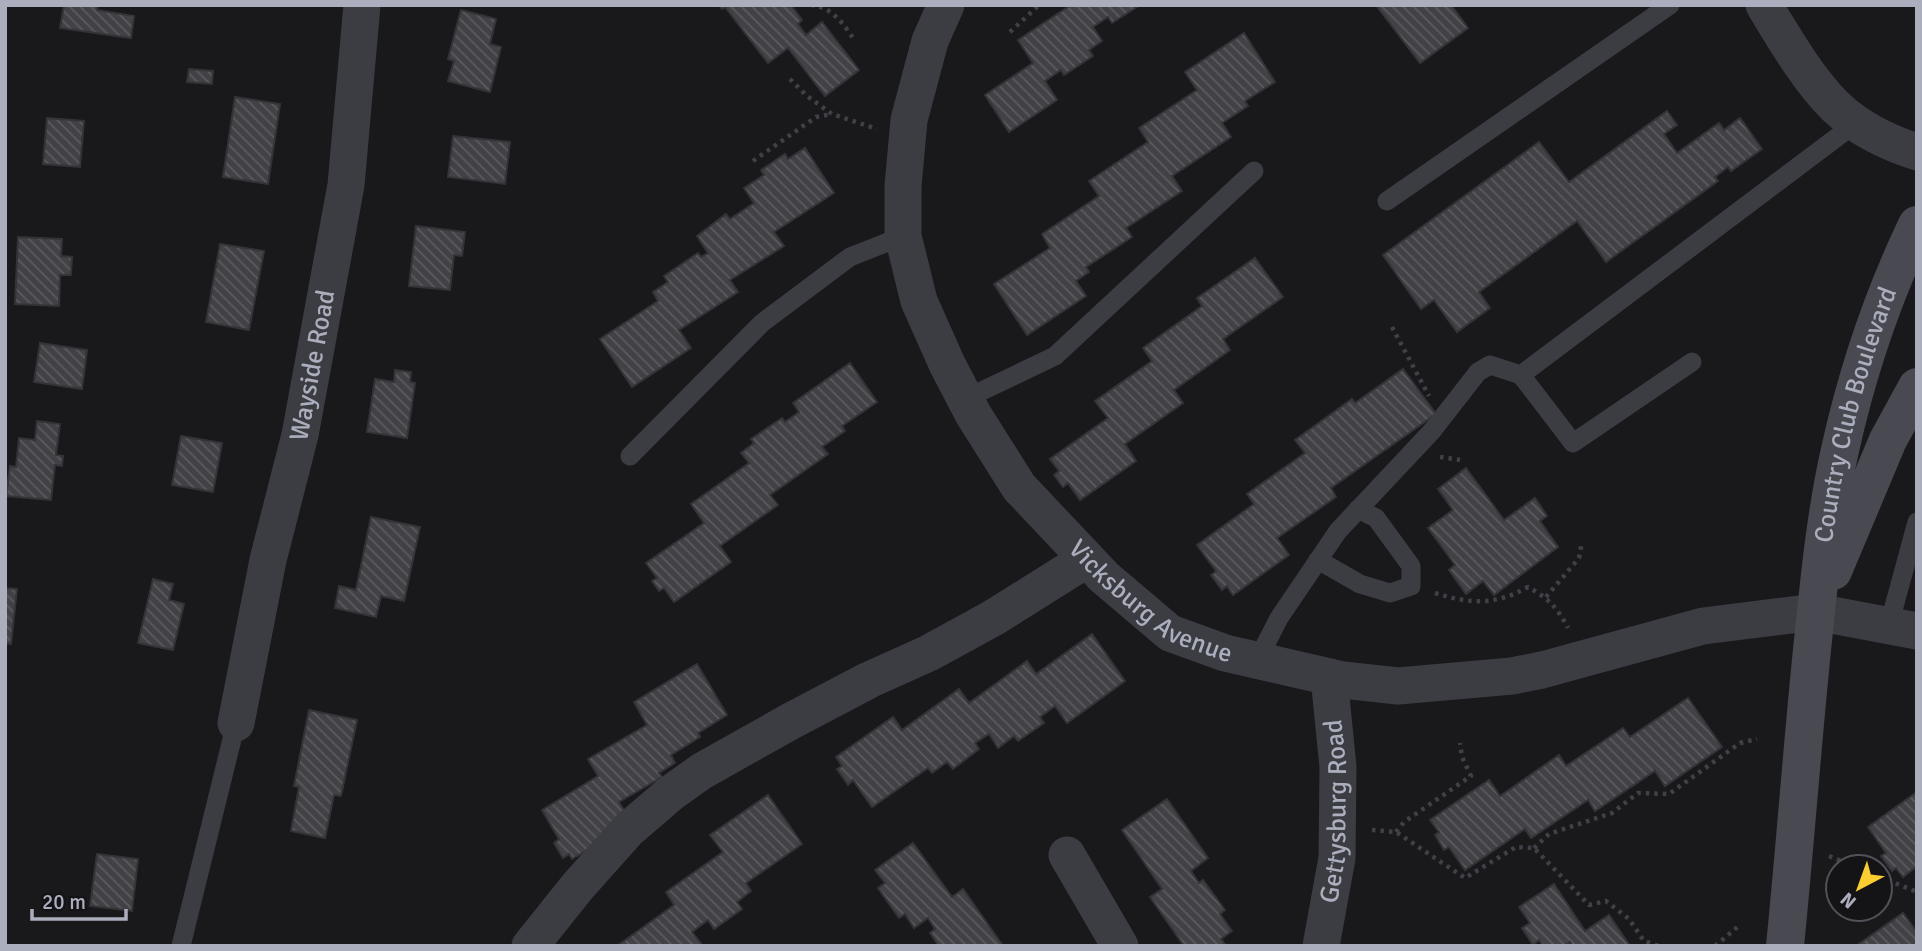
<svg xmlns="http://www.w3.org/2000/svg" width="1922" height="951" font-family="Signika,sans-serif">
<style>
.building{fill:url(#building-back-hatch);stroke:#343338;stroke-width:2}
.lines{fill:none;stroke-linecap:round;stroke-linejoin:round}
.path{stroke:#404148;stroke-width:4.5;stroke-dasharray:3.5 5;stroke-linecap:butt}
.lane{stroke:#3c3c43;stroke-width:19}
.street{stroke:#3c3c43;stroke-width:37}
.secondary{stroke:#484951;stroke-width:38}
.labels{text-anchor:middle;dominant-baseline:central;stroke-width:5;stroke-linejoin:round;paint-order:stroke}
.street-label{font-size:26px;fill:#abaebc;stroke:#141417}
</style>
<defs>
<pattern id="building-back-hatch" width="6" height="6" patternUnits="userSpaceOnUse" patternTransform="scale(1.75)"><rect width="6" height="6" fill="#414146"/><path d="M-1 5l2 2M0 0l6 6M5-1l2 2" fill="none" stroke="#5a5a5f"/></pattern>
</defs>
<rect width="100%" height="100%" fill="#19191c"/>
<g class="building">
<polygon points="64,5 98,5 97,10 134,16 131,38 60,28"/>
<polygon points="719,5 791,5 802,20 798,24 806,35 822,22 859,70 825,96 788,48 768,63 725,7 722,9"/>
<polygon points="1071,5 1140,5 1112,23 1108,17 1093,27 1102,41 1089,50 1093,56 1064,75 1061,70 1045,81 1057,100 1009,132 985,95 1033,63 1018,40"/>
<polygon points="1376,5 1451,5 1468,28 1420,63"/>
<polygon points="461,10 496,19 490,44 501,47 490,92 448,81 454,61 448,59"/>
<polygon points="1244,33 1275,82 1245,101 1248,106 1222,123 1231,137 1172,176 1182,191 1126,228 1132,237 1086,267 1089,272 1076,281 1086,296 1027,335 994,284 1050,248 1042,234 1099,196 1089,181 1148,142 1139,128 1197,90 1185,72"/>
<polygon points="189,69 213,71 212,84 187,82"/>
<polygon points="235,97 280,104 268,184 223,177"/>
<polygon points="1667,111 1677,125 1664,134 1677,153 1719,123 1724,130 1740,118 1762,149 1731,171 1728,167 1715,177 1718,181 1606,262 1577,221 1479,292 1490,308 1457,332 1434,300 1421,309 1383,255 1539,142 1569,182"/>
<polygon points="47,118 84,121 80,167 43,164"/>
<polygon points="453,136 510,142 505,184 448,177"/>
<polygon points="805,148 834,193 774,232 784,246 730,280 738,292 679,330 691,348 632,387 600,339 658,301 653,292 668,282 664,276 698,253 701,257 708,253 697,236 726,214 730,219 754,203 744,188 764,175 761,170 785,154 788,159"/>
<polygon points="416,226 465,232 462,256 454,255 450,290 409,286"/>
<polygon points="18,237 62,239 61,256 72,257 71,275 60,275 59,306 15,304"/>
<polygon points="220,244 264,251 249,330 206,322"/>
<polygon points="1255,258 1283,297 1223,339 1230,350 1174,390 1183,403 1125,444 1136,461 1080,500 1068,483 1063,487 1054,475 1059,471 1050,459 1108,418 1095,401 1152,361 1143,348 1202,306 1197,298"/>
<polygon points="40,343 87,350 82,389 34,382"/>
<polygon points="850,363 877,402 842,426 845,431 822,447 828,454 770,495 778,505 720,546 731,562 674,602 664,588 659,591 652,581 657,578 646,563 704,523 691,504 749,463 741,453 754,443 751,439 782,418 785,422 799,412 793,403"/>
<polygon points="1403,369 1436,414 1331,488 1336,497 1277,538 1289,555 1233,595 1227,586 1222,590 1211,575 1216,571 1197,545 1254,504 1247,494 1305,453 1295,440 1352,399 1355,403"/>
<polygon points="395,370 411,372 410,382 415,383 407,438 367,432 375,379 394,382"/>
<polygon points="37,421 60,424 56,455 63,456 62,466 55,465 51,500 6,496 10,466 16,467 19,438 35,440"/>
<polygon points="181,436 222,443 213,492 172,485"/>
<polygon points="1466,468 1504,520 1535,498 1547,516 1540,521 1558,547 1494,595 1483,581 1466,594 1449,570 1455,565 1428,528 1453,510 1438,489"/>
<polygon points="371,517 420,527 404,601 381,596 376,617 335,608 339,586 356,590"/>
<polygon points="153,579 173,584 169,600 184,604 173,650 138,643"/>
<polygon points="5,588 17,589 11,644 5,643"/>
<polygon points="1092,634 1125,681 1067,723 1055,706 1040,717 1044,723 1018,741 1014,736 998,748 989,734 975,743 979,749 953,769 947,762 932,773 928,768 872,807 853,780 848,785 837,769 842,766 836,757 893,717 902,730 959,689 969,703 1027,661 1036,674"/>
<polygon points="697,664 727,715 698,733 700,737 671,755 675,763 659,773 662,777 619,802 632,824 572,859 569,854 563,858 554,843 559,839 542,810 598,776 588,759 647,725 634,702"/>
<polygon points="1688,698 1722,747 1665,786 1655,771 1595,811 1588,800 1531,838 1525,829 1465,870 1449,847 1444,850 1435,835 1439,832 1430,820 1489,780 1500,796 1559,755 1566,766 1623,728 1630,737"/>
<polygon points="309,710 357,720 341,796 334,795 325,838 291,831 299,787 294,786"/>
<polygon points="1917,792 1917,866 1903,877 1896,868 1892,871 1881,856 1886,853 1868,827"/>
<polygon points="768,795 802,844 746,883 751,891 737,902 742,909 714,929 708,920 692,932 702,945 700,946 617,946 674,905 666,892 723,852 710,835"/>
<polygon points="1167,799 1208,858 1191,871 1199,883 1203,880 1225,910 1220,914 1232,931 1221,939 1226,946 1184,946 1150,897 1162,889 1122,830"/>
<polygon points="913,843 952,897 963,889 1003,946 939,946 930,933 935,929 928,918 914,928 905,914 899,918 878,888 885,883 875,870"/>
<polygon points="97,854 138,859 132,911 90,906"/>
<polygon points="1554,884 1585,931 1609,915 1630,946 1572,946 1570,942 1564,946 1543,946 1539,940 1533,945 1522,928 1530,923 1519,907"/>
<polygon points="1903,913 1917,932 1917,946 1856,946"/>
</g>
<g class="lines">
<g class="path">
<path d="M811,5C833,7 844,25 855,41"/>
<polyline points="1010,32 1039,5"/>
<polyline points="790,79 807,96 832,114 877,129"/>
<polyline points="753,161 816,117 832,114"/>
<polyline points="1392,327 1429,396"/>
<polyline points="1440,457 1460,460"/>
<path d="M1435,593C1471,604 1494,606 1528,587C1548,598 1557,607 1568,628"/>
<polyline points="1546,597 1579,558 1582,542"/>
<polyline points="1372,830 1396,832 1465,878 1516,847 1534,848 1589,905 1606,901 1629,919 1644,941 1659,946"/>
<polyline points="1396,832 1404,822 1471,776 1462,757 1460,743"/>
<polyline points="1534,848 1549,834 1612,813 1638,793 1669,794 1740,743 1757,739"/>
<polyline points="1829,856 1856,867"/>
<polyline points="1880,877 1917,892"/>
<polyline points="1715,946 1740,925"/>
</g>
<g class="lane">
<polyline points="1387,201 1670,5"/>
<polyline points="1692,362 1573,443 1521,375 1856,123"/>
<polyline points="965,399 1055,356 1254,171"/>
<polyline points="630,456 762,323 850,257 903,236"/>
<polyline points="1318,560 1360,584 1390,593 1411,586 1411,566 1376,518 1358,509"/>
<polyline points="1889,625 1917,522"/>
<polyline points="1257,661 1279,618 1338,531 1432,431 1478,372 1490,365 1521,375"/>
<polyline points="181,946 236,723"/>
</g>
<g class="street">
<path id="s1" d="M946,5L930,41L909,120L903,186V236L919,301L947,364L973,414L1019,487L1104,577L1170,633L1225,653L1343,680L1398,686L1512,676L1542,670L1703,626L1816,612L1917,631"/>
<path d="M1764,5C1784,38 1809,81 1836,107C1858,128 1889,143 1917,152"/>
<path id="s2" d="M236,723L268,560L300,435L346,185L362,5"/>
<polyline points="1067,855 1120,946"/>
<polyline points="530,946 578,886 628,830 671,793 702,771 791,721 869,680 929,653 993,618 1087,559"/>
<path id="s3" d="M1321,946L1337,858L1338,767L1329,677"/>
</g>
<g class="secondary">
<polyline points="1833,571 1888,440 1917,387"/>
<path id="s4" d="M1785,946C1795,847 1802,748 1812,650C1819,583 1825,516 1840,450C1857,373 1883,296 1917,225"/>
</g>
</g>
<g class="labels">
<g class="street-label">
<text stroke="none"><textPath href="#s2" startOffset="366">Wayside Road</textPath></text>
<text stroke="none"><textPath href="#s4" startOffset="537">Country Club Boulevard</textPath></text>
<text stroke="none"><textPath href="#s1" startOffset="693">Vicksburg Avenue</textPath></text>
<text stroke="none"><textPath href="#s3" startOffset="136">Gettysburg Road</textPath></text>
</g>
</g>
<rect width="1922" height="951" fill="none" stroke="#abaebc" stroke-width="14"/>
<g transform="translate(1859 888) rotate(221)"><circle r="33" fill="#141417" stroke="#505259" stroke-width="2"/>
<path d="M0-5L12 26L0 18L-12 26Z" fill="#fccd31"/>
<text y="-10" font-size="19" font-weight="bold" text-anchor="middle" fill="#abaebc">N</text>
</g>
<path d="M32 909v10h94v-10" fill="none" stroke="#abaebc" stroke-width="3.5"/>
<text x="42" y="909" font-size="21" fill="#abaebc" stroke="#141417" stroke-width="5" paint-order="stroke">20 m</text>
</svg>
